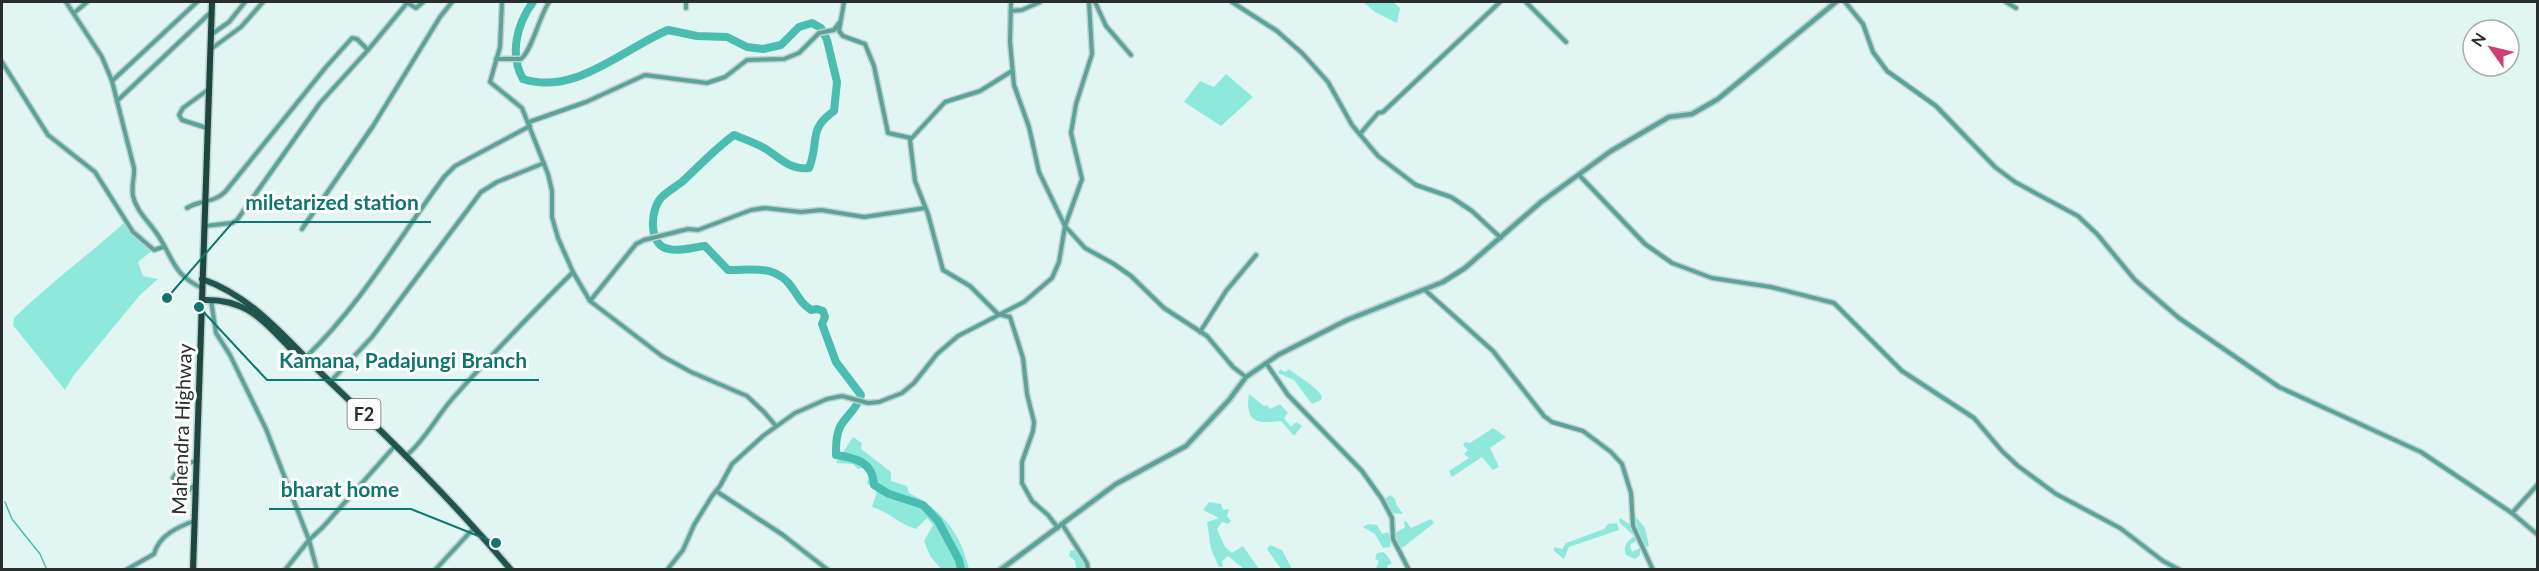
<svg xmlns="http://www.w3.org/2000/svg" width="2539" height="571" font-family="Lato,sans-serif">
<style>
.green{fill:#8ee9dc}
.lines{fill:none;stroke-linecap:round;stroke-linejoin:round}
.stream{stroke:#4bbdb0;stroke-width:1.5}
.river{stroke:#4bbdb0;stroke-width:8}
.minor-casing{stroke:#c0d2cf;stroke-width:7}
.tertiary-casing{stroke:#c0d2cf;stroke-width:8}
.primary-casing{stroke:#c0d2cf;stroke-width:9}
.trunk-casing{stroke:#c0d2cf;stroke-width:9}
.minor{stroke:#5ba399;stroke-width:4}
.tertiary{stroke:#5ba399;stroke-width:4.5}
.primary{stroke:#20544d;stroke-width:6}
.trunk{stroke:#1e4540;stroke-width:6}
.labels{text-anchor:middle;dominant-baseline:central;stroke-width:6;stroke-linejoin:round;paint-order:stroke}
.shield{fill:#fff;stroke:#686d6c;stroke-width:1.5}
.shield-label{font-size:18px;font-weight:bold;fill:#272e2d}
.street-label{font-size:20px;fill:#272e2d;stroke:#fff}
.leader{fill:none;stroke:#0f766e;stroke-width:2}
.callout-dot{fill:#0f766e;stroke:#fff;stroke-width:2}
.callout-label{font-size:21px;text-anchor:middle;font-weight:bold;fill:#0f766e;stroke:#fff;stroke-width:6;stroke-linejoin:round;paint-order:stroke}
</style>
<rect width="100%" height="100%" fill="#e1f6f2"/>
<g class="green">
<polygon points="1363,2 1393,2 1400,8 1397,23 1375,12"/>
<polygon points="1226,74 1253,97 1221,126 1184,102 1200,81 1214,87"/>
<path d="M124,223L154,249L138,262L143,276L158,279L140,295L74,375L65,390L13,325L14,318C49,284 87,256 124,223Z"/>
<path d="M1280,369L1285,372L1289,369C1301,379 1312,383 1322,396L1321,400L1312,404L1294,380L1278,373Z"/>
<path d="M1249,394L1264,406L1267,405L1270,409L1280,404L1288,413L1284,418L1291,427L1296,422L1302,426L1294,436L1281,421C1256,424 1245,422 1249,394Z"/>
<polygon points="1493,428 1506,437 1490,448 1499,467 1493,470 1482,457 1452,477 1449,471 1469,458 1464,454 1468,450 1463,445 1465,442 1470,443"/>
<path d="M853,437L862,443L861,449L891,472V481L907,486L909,493C942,509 961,534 969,569H941L930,556L924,541L933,525L927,518L916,529C897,523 891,513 872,507L877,491L867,483L869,475L865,467L858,469L853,464L836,463Z"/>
<polygon points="1390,495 1395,499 1396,504 1403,514 1392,513 1385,499"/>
<polygon points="1209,502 1221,504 1223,510 1229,509 1227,516 1231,521 1228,524 1222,522 1217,529 1225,547 1232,553 1243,546 1259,569 1243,568 1228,556 1222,561 1223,567 1219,567 1211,549 1207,522 1219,518 1203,510"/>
<path d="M1620,518L1631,525L1640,544L1639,546L1636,541L1630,545L1632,552L1640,548V555L1635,559L1626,555C1623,545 1627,542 1634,536L1619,522Z"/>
<polygon points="1637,518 1645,528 1649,546 1645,547 1635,520"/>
<polygon points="1431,519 1434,523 1401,549 1394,534 1405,527 1404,522 1406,521 1411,528"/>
<polygon points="1617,523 1619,530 1569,547 1564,559 1554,551 1554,547 1562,549 1566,543 1604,529 1608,524"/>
<polygon points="1368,524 1377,525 1382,534 1388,532 1391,539 1390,547 1383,548 1375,534 1363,527"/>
<polygon points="1270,545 1282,550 1292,569 1281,569 1267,549"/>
<polygon points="1075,550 1086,568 1086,569 1076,568 1075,561 1069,556 1070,551"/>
<polygon points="1383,552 1386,554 1392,563 1387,566 1388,569 1376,568 1379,561 1375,559 1377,553"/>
</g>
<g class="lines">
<polyline class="stream" points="5,502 12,519 40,554 47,570"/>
<path class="river" d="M533,2C517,24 509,54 523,79C575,96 623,49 668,30L697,36L727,37L747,47L763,49L781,45L799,27L812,23L821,28L827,40L837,82L834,111C807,130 820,141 809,168C790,170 781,159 766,149C756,143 744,139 734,135C715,149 700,165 683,181C676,187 667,191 661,198C650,210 648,246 669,249C680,252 694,247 705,246L728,270C753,270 777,264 793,289C800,299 800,302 811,310L817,309L823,311L825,317L822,324L836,362L861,395C857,409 848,414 841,425C836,434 836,445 836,455C856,458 873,462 874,485L889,494L923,505L938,521L959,560L961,570"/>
<g class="minor-casing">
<g id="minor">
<path d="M66,2L102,57L112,81L134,168C135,177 131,185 133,196C136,210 147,220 155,231C173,255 171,274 202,288"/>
<polyline points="406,2 416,8 423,2"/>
<polyline points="502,2 500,47 490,82 522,108 548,174 552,191 552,217 558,238 573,272 590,301 662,356 691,372 747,396 764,412 776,426"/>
<polyline points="686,2 686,8"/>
<polyline points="844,2 839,31 843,36 865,44 874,66 888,133 911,138"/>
<polyline points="1011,2 1010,42 1014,85 1029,127 1039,172 1065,226 1085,248 1114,264 1131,276 1164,308 1207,336 1233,367 1246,377"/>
<polyline points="1095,2 1106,26 1131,55"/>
<polyline points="1232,2 1277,31 1303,54 1328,82 1352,125 1378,156 1416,185 1451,197 1472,211 1501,238"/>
<polyline points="1526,2 1566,42"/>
<polyline points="1845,2 1863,24 1873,52 1887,71 1936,106 1995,167 2015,182 2078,216 2097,234 2135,280 2179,318 2279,387 2421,452 2512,513 2538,535"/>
<polyline points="2006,2 2016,8"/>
<polyline points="1011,11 1022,10 1040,2"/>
<polyline points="74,13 87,2"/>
<polyline points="212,34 229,22 245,2"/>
<polyline points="211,49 241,27 263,2"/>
<path d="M496,59H521C532,50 539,17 549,2"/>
<polyline points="2,62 48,135 95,172 133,232 154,250 163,247"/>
<polyline points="1012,71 980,91 945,102 910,140 915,181 928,214 943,270 970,286 998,314 1010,317 1023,358 1027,394 1034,422 1033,431 1022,462 1022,483 1032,501 1048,515 1058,528"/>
<polyline points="112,81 197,2"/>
<polyline points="117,101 210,13"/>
<polyline points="529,122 586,102 645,75 707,83 725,77 747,60 784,59 799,53 819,33 834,30 839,23"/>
<polyline points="207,128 182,120 179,115 183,108 209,89"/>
<polyline points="1360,134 1378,113 1383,112 1500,2"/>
<polyline points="1579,175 1645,244 1672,263 1712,278 1771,287 1834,303 1902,371 1974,418 2002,451 2018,466 2056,494 2120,528 2163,561 2180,570"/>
<path d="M187,208C199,200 214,203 225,192L326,67L352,38L357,39L368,50"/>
<polyline points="205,226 232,223 237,220 320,103 368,50 407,3"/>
<polyline points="302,229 373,126 440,17 452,2"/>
<polyline points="1425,290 1493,351 1544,416 1552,422 1583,431 1611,452 1622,464 1631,493 1633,526 1653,570"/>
<polyline points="211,300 216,333 230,355 266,429 309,540 323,527 393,448"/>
<polyline points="590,301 636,244 644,240 688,229 698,230 751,210 765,208 801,212 821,210 864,217 925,208"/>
<polyline points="1200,332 1226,291 1256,255"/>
<path d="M306,357C361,304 399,238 444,177L455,166L530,126"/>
<polyline points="1266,363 1288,395 1362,471 1382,499 1392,518 1393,539 1409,570"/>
<polyline points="330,382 372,337 481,192 497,182 544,163"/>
<path d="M407,455C426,439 436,417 453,398C491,355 532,313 573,272"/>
<path d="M173,478C179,467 185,463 197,461"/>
<polyline points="716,491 783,535 828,570"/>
<polyline points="179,501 195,484"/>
<polyline points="2512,513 2538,484"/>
<polyline points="1062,524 1087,563 1088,570"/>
<path d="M126,570L154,554C159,535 178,527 194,521"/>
<polyline points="285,570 309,540 317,570"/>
<polyline points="435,570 472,530"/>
<polyline points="667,570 683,550 694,525 712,496 720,486 732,464 763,436 795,413 827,399 842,396 868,403 879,402 902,393 914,383 937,354 958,336 1024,302 1052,278 1059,262 1065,226 1082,179 1071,133 1076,104 1092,54 1089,2"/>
</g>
</g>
<g class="tertiary-casing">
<polyline id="tertiary" points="1000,570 1116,484 1186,446 1229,400 1246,377 1278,355 1347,320 1443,282 1465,268 1541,202 1611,151 1669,117 1692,114 1718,99 1836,2"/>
</g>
<g class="primary-casing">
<g id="primary">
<path d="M202,279C254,297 288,341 326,378C391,440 452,500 511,570"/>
<path d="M202,300C247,298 263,321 292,350"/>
</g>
</g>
<g class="trunk-casing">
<polyline id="trunk" points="193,570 212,2"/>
</g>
<use href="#minor" class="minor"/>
<use href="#tertiary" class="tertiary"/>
<use href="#primary" class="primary"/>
<use href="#trunk" class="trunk"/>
</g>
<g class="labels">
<rect class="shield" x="347.5" y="399" width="33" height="30" rx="4.5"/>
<g class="shield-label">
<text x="364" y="414">F2</text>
</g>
<g class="street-label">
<text transform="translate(181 429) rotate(-88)">Mahendra Highway</text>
</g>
</g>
<path class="leader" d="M167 298L233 222H431M199 307L267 380H539M496 543L411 509H269"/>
<g class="callout-dot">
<circle cx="167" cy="298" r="6"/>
<circle cx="199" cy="307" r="6"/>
<circle cx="496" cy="543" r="6"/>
</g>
<g class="callout-label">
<text x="332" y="210">miletarized station</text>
<text x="403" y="368">Kamana, Padajungi Branch</text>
<text x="340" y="497">bharat home</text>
</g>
<rect width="2539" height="571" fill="none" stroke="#272e2d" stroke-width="6"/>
<g transform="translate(2491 48) rotate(304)"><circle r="28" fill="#ffffff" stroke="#a9abab" stroke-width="1.5"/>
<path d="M0-4.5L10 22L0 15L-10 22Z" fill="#cc3f6e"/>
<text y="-9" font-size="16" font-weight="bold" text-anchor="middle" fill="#272e2d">N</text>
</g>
</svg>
